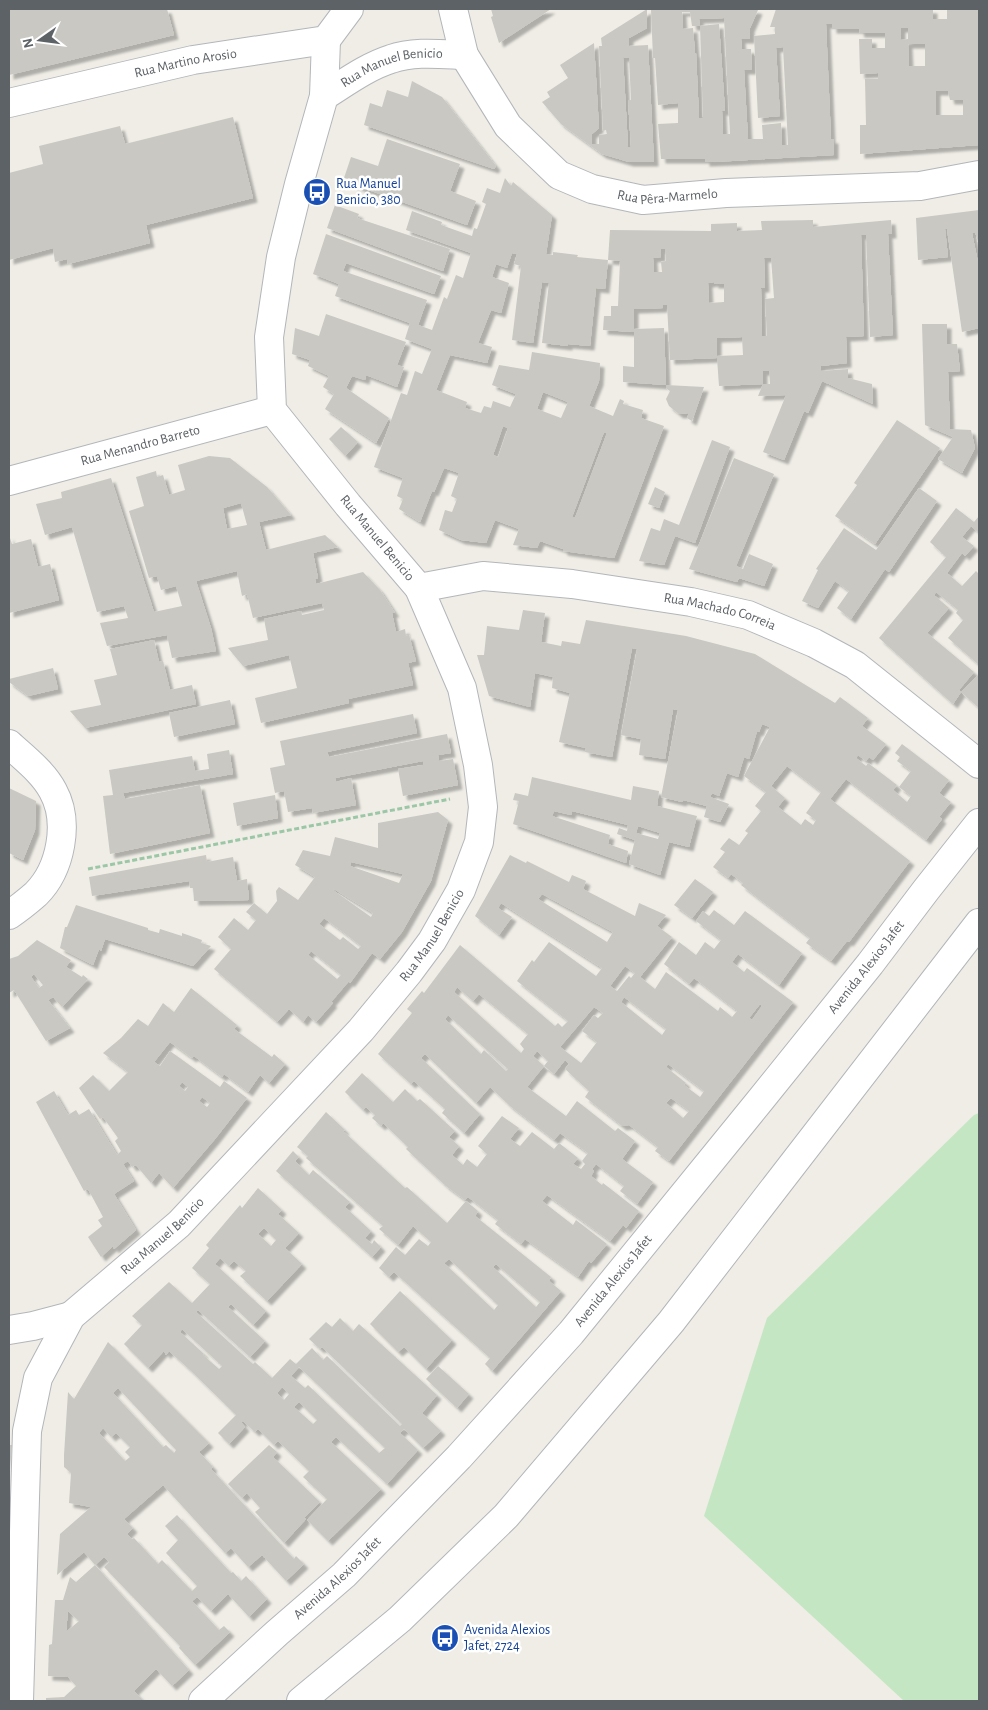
<svg xmlns="http://www.w3.org/2000/svg" width="988" height="1710" font-family="'Alegreya Sans',sans-serif">
<style>
.green{fill:#c5e6c3}
.building{fill:#cac8c3;fill-rule:evenodd;filter:url(#shadow)}
.lines{fill:none;stroke-linecap:round;stroke-linejoin:round}
.minor-casing{stroke:#b3b6ba;stroke-width:30}
.secondary-casing{stroke:#b2b6ba;stroke-width:30}
.path{stroke:#9cc7a6;stroke-width:3;stroke-dasharray:5 2.5;stroke-linecap:butt}
.minor{stroke:#fff;stroke-width:28}
.secondary{stroke:#fff;stroke-width:28}
.labels{text-anchor:middle;dominant-baseline:central;stroke-width:5;stroke-linejoin:round;paint-order:stroke}
.street-label{font-size:14px;fill:#5d6266;stroke:#fff}
.transit-label{font-size:14px;fill:#164399;stroke:#fff;text-anchor:start}
</style>
<defs>
<filter id="shadow"><feDropShadow dx="4.5" dy="4.5" stdDeviation="1" flood-color="#0004"/></filter>
</defs>
<rect width="100%" height="100%" fill="#efede6"/>
<polygon class="green" points="979,1113 979,1701 904,1701 704,1516 767,1318 974,1115"/>
<g class="building">
<polygon points="9,9 167,9 174,35 9,75"/>
<polygon points="491,9 551,9 499,43 491,17 493,16"/>
<path d="M647,9V28L629,38V46L648,45L654,162H629L602,154L561,124L542,102L550,97L547,92L568,78L560,65L594,43L599,128L592,134V144H599V135L607,134L606,130L603,131L599,46H602L601,38ZM623,57L629,58L631,100H628L631,147H628Z"/>
<path d="M654,9H755L758,10L750,28V39H741L742,49H751L752,70H744L748,139H763L762,125L781,123L782,145H788L783,47L776,48L780,116L758,118L754,36L775,34V27H770L776,9H933V19H947V9H979V145L860,154V125H866L865,79H878V73L860,74L859,39H872V48H885V33H860L859,29H832V24H826L831,139H834V155L732,161L705,162V159H661L658,124L678,123V103L658,105L655,58H653L651,10H654ZM682,12H690L692,26H700L699,19L724,18L730,134H723L722,111H725L719,24L700,26L703,118H699L696,53H695L693,28L683,29ZM901,28H908V39L901,40ZM908,44H925V66H909ZM936,91H948L950,100H963V115H936Z"/>
<polygon points="412,81 442,97 496,166 494,169 364,125 370,103 382,107 387,90 408,97"/>
<polygon points="233,117 253,198 146,225 150,243 68,264 67,259 55,262 53,248 9,260 9,173 43,164 39,146 120,126 125,144"/>
<polygon points="387,139 460,164 450,191 476,201 467,225 343,181 351,157 378,166"/>
<path d="M505,178L511,186L513,182L552,215L546,254L553,255V252L578,255L577,257L608,260L610,230L711,231V224L737,223V231L762,230L761,221L813,220V227L891,220L892,234H888L893,335L870,337L866,235H861L864,336L846,337L847,363L821,366V371L848,369V378L872,384L873,404L822,381L808,413L804,411L784,460L763,452L786,395L758,396L763,384H770L769,371H763V384L719,386L717,358L670,360L667,305H663V308L634,309V329L664,328L666,385L623,382V366L634,367V332L603,330L604,316H611V306H618L620,261L608,260L605,289L596,288L590,346L568,344V346L542,343L549,283L542,282L533,343L512,340L521,266L514,264L517,254L512,253L507,268L496,264L492,277L509,283L501,313L491,310L478,343L492,347L487,363L450,355L436,390L467,402L465,408L481,413L484,406L491,408L493,401L510,407L516,394L492,385L499,365L529,370L532,352L600,363L599,381L589,406L613,416L620,399L624,401L623,404L643,410L641,418L664,426L614,558L563,551V549L540,541L537,548L513,545L519,529L495,520L486,543L461,540L439,530L445,510L452,512L457,499L451,496L459,473L444,468L434,492L432,491L420,522L399,509L403,499L397,496L403,478L374,467L401,393L407,395L415,371L422,374L432,349L405,339L410,323L335,296L339,284L313,274L326,234L441,276L434,294L346,263L343,271L427,300L418,325L432,330L444,297L447,299L456,275L463,278L471,253L406,230L412,211L442,222L441,225L472,236L474,228L477,229L486,204L482,202L487,188L500,193ZM661,249H665L666,261L661,262L662,272H654L653,258L661,257ZM764,258H771L774,298L765,299L767,336H762L761,288H765ZM714,282V284H724V302L709,303L708,283ZM742,337L743,355L717,356V338ZM543,392L568,402L561,418L537,409ZM503,426L508,428L498,457L493,455ZM604,432L607,433L575,518L572,517Z"/>
<polygon points="335,205 359,214 357,218 450,249 443,271 327,228"/>
<polygon points="979,210 979,245 975,232 972,233 979,267 979,328 962,332 947,229 945,229 948,257 918,260 916,218"/>
<polygon points="326,314 406,342 397,365 404,367 397,387 366,375 365,380 352,376 346,388 389,418 376,443 325,409 334,394 323,387 329,376 308,366 310,360 292,354 295,328 319,336"/>
<polygon points="922,324 947,324 947,344 957,344 960,371 948,372 950,429 971,430 975,448 962,473 938,459 953,437 925,425"/>
<polygon points="666,385 704,387 692,421 687,418 689,413 679,414 669,406 666,399 670,391 666,388"/>
<polygon points="897,420 940,448 875,544 835,516 857,485 854,483"/>
<polygon points="341,427 358,442 345,456 329,439"/>
<polygon points="712,440 730,447 695,543 675,536 664,565 639,561 651,528 660,531 664,519 679,525"/>
<path d="M209,456L230,458L267,487L291,515L259,522L266,550L325,535L338,547L313,553L318,578L315,579L316,584L363,572L380,590L395,613H392L396,632L405,629L406,636L409,635L416,661L408,663L413,685L348,699L349,703L261,723L255,698L297,688L289,655L243,666L228,648L268,640L264,619L301,611L302,615L324,610L322,603L253,618L247,594L242,596L237,571L196,581L211,628L216,651L172,658L167,635L107,646L100,623L128,618L124,606L97,612L72,527L45,535L36,504L62,498L61,492L111,478L154,612L182,606L176,586L161,590L157,576L149,578L129,511L144,506L136,477L156,471L157,477L163,475L169,495L185,490L178,465ZM241,503L247,525L227,529L223,508Z"/>
<polygon points="734,458 774,474 736,566 743,569 749,554 773,564 764,586 739,578 737,582 689,569"/>
<polygon points="655,487 665,492 659,508 648,504"/>
<polygon points="919,488 937,501 889,572 885,569 851,619 837,608 849,591 835,581 818,608 802,601 818,570 816,569 844,528 876,550"/>
<polygon points="956,508 974,522 979,516 979,533 971,526 962,537 974,546 965,556 962,553 947,573 962,586 976,571 979,574 979,665 948,638 963,620 956,613 958,610 936,592 934,595 949,608 927,633 974,672 959,690 961,692 953,704 879,638 946,557 930,542"/>
<polygon points="9,535 12,544 31,539 38,567 50,564 59,600 9,613"/>
<path d="M523,610L545,613L541,642L561,646L562,641L580,644L586,620L686,636L755,654L835,703L840,697L868,718L862,726L886,744L873,760L869,757L866,761L858,755L856,758L866,766L868,763L897,785L893,790L907,802L911,796L899,787L911,771L897,761L900,757L895,753L902,744L949,780L939,793L951,802L939,817L942,819L926,840L846,779L830,799L910,861L849,942L847,941L831,961L806,943L810,938L741,885L743,883L731,874L728,878L713,867L725,852L720,849L723,845L729,838L739,845L748,833L745,831L761,811L755,806L766,792L744,776L770,727L762,724L759,732L757,731L749,759L744,757L738,777L727,773L719,796L712,793L710,797L729,804L720,822L704,817L707,806L683,800L682,802L661,797L678,710L673,709L665,759L639,755L641,739L621,735L637,649L632,648L612,757L585,752L586,748L559,742L570,693L552,688L553,677L535,673L530,707L489,696L477,655H484L487,626L519,630ZM787,766L821,792L806,813L816,820L813,825L805,819L801,825L778,807L785,798L771,786Z"/>
<polygon points="154,640 159,662 163,661 170,690 192,685 196,704 85,728 70,711 101,705 94,680 117,675 110,649"/>
<polygon points="53,668 58,689 28,696 9,682 9,679"/>
<polygon points="978,675 979,676 979,708 961,692"/>
<polygon points="230,700 235,724 174,737 169,713"/>
<polygon points="413,714 417,733 327,752 329,757 447,734 451,753 438,755 439,761 453,759 458,785 403,796 398,769 423,765 423,761 335,778 336,782 351,778 356,805 313,813 312,808 288,812 284,791 275,793 270,768 285,765 280,741"/>
<polygon points="229,750 233,774 123,793 125,799 200,785 210,833 110,854 103,796 113,795 109,770 192,756 195,771 209,769 207,754"/>
<path d="M532,777L631,800L633,786L659,791L657,806L697,816L689,847L669,842L660,875L629,864L635,840L617,834L619,828L627,831L628,825L572,811L571,815L554,811L552,816L610,835L608,844L628,851L626,863L513,824L519,801L513,800L515,793L528,796ZM638,826L660,833L658,839L636,833Z"/>
<polygon points="9,788 36,801 35,830 23,860 9,853"/>
<polygon points="275,795 278,818 237,826 233,803"/>
<path d="M438,812L448,820L431,881L402,932L380,959L372,953L350,983L349,981L331,1002L333,1003L316,1022L308,1015L303,1022L289,1009L277,1022L214,969L231,949L218,937L234,918L248,930L256,920L246,912L254,903L267,914L277,901L276,891L279,887L298,900L315,877L295,865L303,850L330,856L335,837L378,848V823ZM351,862L403,874L399,883L350,866ZM334,889L373,913L371,917L333,890ZM324,918L343,932L361,946L358,949L343,937L340,940L319,924ZM311,951L341,975L337,979L308,955Z"/>
<polygon points="206,855 207,862 233,857 237,881 247,879 249,900 194,901 193,888 190,888 189,881 92,896 89,877"/>
<path d="M510,855L526,863L527,861L569,882L572,875L584,880L586,881L583,889L635,916L639,903L666,915L657,926L672,937L640,977L655,989L666,972L718,1011L720,1007L732,1017L737,1011L694,978L689,984L664,964L679,942L696,955L705,942L714,949L721,940L696,921L703,911L709,916L714,910L734,925L745,911L802,953L779,985L738,954L732,962L744,972L747,968L793,1002L669,1161L655,1151L658,1147L629,1125L622,1126L585,1097L589,1091L565,1069L569,1064L565,1060L554,1074L544,1066L548,1061L537,1051L533,1056L544,1066L527,1087L566,1116L577,1101L615,1131L618,1128L635,1141L622,1159L653,1182L637,1204L620,1191L624,1186L596,1164L592,1169L594,1171L591,1176L602,1185L603,1183L639,1211L626,1228L623,1225L610,1241L547,1195L542,1201L573,1225L576,1220L607,1244L591,1263L589,1261L578,1277L525,1239L521,1244L495,1224L498,1220L468,1197L465,1200L446,1186L406,1149L408,1147L383,1123L381,1126L372,1118L375,1115L366,1107L363,1110L345,1092L362,1073L393,1102L405,1089L417,1101L420,1099L455,1131L449,1137L459,1146L452,1155L463,1165L467,1159L477,1167L487,1154L478,1146L502,1116L519,1128L510,1139L520,1146L532,1132L554,1149L559,1143L578,1158L573,1164L581,1169L585,1164L582,1161L588,1153L560,1133L554,1140L510,1106L490,1087L476,1103L425,1054L421,1058L480,1114L464,1133L442,1113L445,1109L414,1081L411,1084L378,1054L412,1013L407,1009L422,991L424,993L460,945L555,1026L558,1023L562,1027L568,1021L517,981L532,960L534,962L549,942L596,976L602,968L501,903L498,908L512,917L499,935L475,916ZM542,894L613,932L607,942L538,899ZM625,966L635,973L631,978L629,976L617,991L610,986ZM457,987L473,1001L479,994L528,1034L520,1044L524,1049L521,1053L454,992ZM624,997L666,1029L662,1035L621,1002ZM760,1004L762,1006L752,1020L749,1018ZM594,1007L603,1013L598,1018L594,1015L582,1031L597,1042L581,1063L560,1047ZM448,1015L508,1069L506,1071L484,1050L481,1054L445,1019ZM668,1064L704,1091L700,1097L684,1085L686,1083L666,1067ZM671,1098L689,1111L683,1118L666,1103Z"/>
<polygon points="695,879 713,892 692,918 674,905"/>
<polygon points="76,905 148,928 148,930 159,933 160,929 182,936 182,933 202,940 201,943 211,946 193,966 105,939 101,951 99,949 93,965 60,948 65,927 67,927"/>
<path d="M37,940L71,960L66,967L82,977L83,975L88,979L62,1007L53,997L48,1000L70,1028L46,1041L14,990L9,993V959L18,956ZM34,974L43,985L39,988L31,977Z"/>
<path d="M191,988L237,1025L234,1029L272,1057L274,1054L285,1064L269,1083L260,1075L248,1092L224,1074L222,1077L194,1056L192,1058L170,1042L154,1062L160,1066L170,1051L220,1087L224,1081L247,1098L215,1139L173,1188L159,1173L151,1183L136,1165L132,1167L128,1161L123,1164L134,1181L114,1194L136,1230L114,1249L113,1246L101,1257L88,1237L102,1226L98,1220L103,1217L88,1189L84,1191L36,1102L54,1091L68,1115L76,1110L79,1115L89,1109L117,1155L121,1151L115,1141L118,1138L103,1117L100,1119L79,1088L93,1075L109,1091L128,1072L103,1053L121,1038L138,1019L148,1026L163,1003L174,1012ZM182,1082L188,1087L185,1091L179,1086ZM202,1097L210,1103L207,1107L199,1101Z"/>
<path d="M326,1112L345,1130L343,1131L405,1188L407,1187L447,1223L466,1201L478,1211L475,1216L551,1277L549,1281L561,1291L492,1371L485,1364L490,1358L394,1272L389,1277L379,1268L396,1247L405,1255L419,1239L428,1246L431,1242L413,1226L398,1245L379,1229L383,1226L306,1158L308,1156L297,1147ZM449,1259L498,1305L494,1310L444,1263ZM496,1264L540,1302L536,1307L493,1267Z"/>
<polygon points="293,1151 299,1157 295,1161 309,1175 313,1170 350,1202 345,1207 371,1231 365,1238 372,1244 374,1240 381,1247 372,1257 276,1171"/>
<path d="M258,1188L282,1210L278,1214L299,1233L285,1248L302,1264L267,1301L240,1276L246,1271L234,1261L229,1266L220,1258L215,1264L266,1311L253,1325L231,1304L228,1307L265,1341L250,1357L198,1310L196,1312L253,1364L255,1362L272,1378L290,1359L296,1364L312,1348L323,1360L327,1356L400,1426L402,1424L322,1347L320,1349L309,1339L326,1322L332,1327L340,1318L353,1331L359,1324L437,1395L422,1413L441,1431L423,1448L404,1429L400,1433L418,1450L387,1484L336,1437L331,1442L381,1489L328,1541L307,1520L327,1499L303,1477L309,1471L278,1441L274,1445L258,1429L255,1432L243,1421L241,1422L245,1427L229,1444L218,1433L236,1415L189,1369L169,1351L166,1355L164,1351L148,1368L124,1344L142,1325L132,1316L169,1282L192,1303L210,1284L192,1268L209,1248L206,1245L240,1205L242,1208ZM264,1228L276,1240L271,1246L258,1234ZM182,1329L222,1366L219,1369L203,1355L204,1354L180,1332ZM299,1367L385,1448L379,1453L308,1385L305,1388L291,1376ZM282,1387L289,1394L284,1400L277,1393ZM299,1402L317,1420L313,1424L294,1407Z"/>
<polygon points="400,1291 452,1340 426,1369 404,1347 398,1352 370,1324"/>
<path d="M108,1342L209,1443L199,1452L213,1467L211,1469L294,1559L296,1556L304,1564L286,1581L262,1555L248,1567L231,1548L225,1553L163,1485L124,1519L133,1528L127,1534L132,1539L134,1538L158,1564L162,1560L192,1591L197,1586L166,1553L178,1540L165,1526L177,1515L231,1573L233,1572L241,1581L246,1576L267,1599L249,1617L228,1594L211,1611L197,1597L192,1601L219,1630L224,1626L230,1632L195,1665L179,1648L180,1646L104,1567L109,1562L104,1557L95,1565L84,1552L57,1575L60,1534L91,1507L69,1503L71,1473L64,1467V1455L68,1392L74,1399ZM118,1388L176,1450L174,1453L166,1445L163,1447L113,1393ZM103,1428L111,1437L116,1433L130,1447L125,1452L130,1457L125,1461L99,1433Z"/>
<polygon points="438,1366 469,1394 457,1408 426,1379"/>
<polygon points="9,1445 12,1445 10,1470 9,1470"/>
<polygon points="269,1445 277,1452 273,1457 320,1502 304,1518 306,1519 284,1543 255,1512 260,1508 247,1493 242,1498 228,1484"/>
<path d="M95,1565L189,1670L172,1686L156,1669L134,1691L144,1701H46V1698L64,1697L76,1686L68,1677L48,1676L49,1645L52,1644L55,1600H63L70,1577L76,1582ZM68,1611L79,1621L66,1632Z"/>
</g>
<g class="lines">
<g class="minor-casing">
<g id="minor">
<path id="s1" d="M453,9L464,55L508,126L559,175L592,189L643,200L726,193L920,186L979,175"/>
<polyline points="324,96 326,40"/>
<path id="s2" d="M9,103L193,60L326,40L349,9"/>
<path id="s3" d="M9,481L272,410"/>
<path id="s4" d="M419,588L483,576L572,584L691,602L748,615L814,643L855,665L979,764"/>
<path d="M9,744C24,758 43,772 53,791C70,822 61,869 36,894C28,901 18,909 9,915"/>
<polyline points="9,1330 33,1326 71,1316"/>
<path id="s5" d="M19,1701L27,1431L38,1378L71,1316L179,1224L361,1030L409,972L432,941L461,890L479,842L483,807L478,765L462,688L419,588L348,505L272,410L269,337L281,257L299,184L324,96C345,83 366,67 391,59C413,51 440,54 464,55"/>
<path id="s6" d="M203,1701L277,1633L344,1575L459,1457L571,1333L758,1103L870,964L926,890L979,823"/>
</g>
</g>
<g class="secondary-casing">
<polyline id="secondary" points="301,1701 400,1619 506,1516 671,1322 979,923"/>
</g>
<polyline class="path" points="88,869 450,799"/>
<use href="#minor" class="minor"/>
<use href="#secondary" class="secondary"/>
</g>
<defs>
<g id="bus-disc" transform="scale(1.4375)"><circle r="9.5" fill="#1a4fb4" stroke="#fff"/><path d="M-5-6H5V4H4V6H2V4H-2V6H-4V4H-5ZM-3.5-4V0h7V-4ZM-3.5 1.2v1.5H-2V1.2ZM2 1.2v1.5H3.5V1.2Z" fill="#fff"/></g>
</defs>
<g fill-rule="evenodd">
<use href="#bus-disc" x="317" y="192"/>
<use href="#bus-disc" x="445" y="1638"/>
</g>
<g class="labels">
<g class="street-label">
<text stroke="none"><textPath href="#s2" startOffset="181">Rua Martino Arosio</textPath></text>
<text stroke="none"><textPath href="#s5" startOffset="1918">Rua Manuel Benicio</textPath></text>
<text stroke="none"><textPath href="#s1" startOffset="314">Rua Pêra-Marmelo</textPath></text>
<text stroke="none"><textPath href="#s3" startOffset="136">Rua Menandro Barreto</textPath></text>
<text transform="translate(377 538) rotate(50)">Rua Manuel Benicio</text>
<text stroke="none"><textPath href="#s4" startOffset="305">Rua Machado Correia</textPath></text>
<text stroke="none"><textPath href="#s5" startOffset="921">Rua Manuel Benicio</textPath></text>
<text stroke="none"><textPath href="#s6" startOffset="991">Avenida Alexios Jafet</textPath></text>
<text stroke="none"><textPath href="#s5" startOffset="516">Rua Manuel Benicio</textPath></text>
<text stroke="none"><textPath href="#s6" startOffset="588">Avenida Alexios Jafet</textPath></text>
<text stroke="none"><textPath href="#s6" startOffset="182">Avenida Alexios Jafet</textPath></text>
</g>
<g class="transit-label">
<text x="336" y="184">Rua Manuel<tspan x="336" dy="16">Benicio, 380</tspan></text>
<text x="464" y="1630">Avenida Alexios<tspan x="464" dy="16">Jafet, 2724</tspan></text>
</g>
</g>
<rect width="988" height="1710" fill="none" stroke="#5d6266" stroke-width="20"/>
<g transform="translate(40 40) rotate(256)" stroke="#ffffff" stroke-width="4" paint-order="stroke">
<path d="M0-4L9 19L0 12L-9 19Z" fill="#5d6266"/>
<text y="-8" font-size="14" font-weight="bold" text-anchor="middle" fill="#5d6266">N</text>
</g>
</svg>
